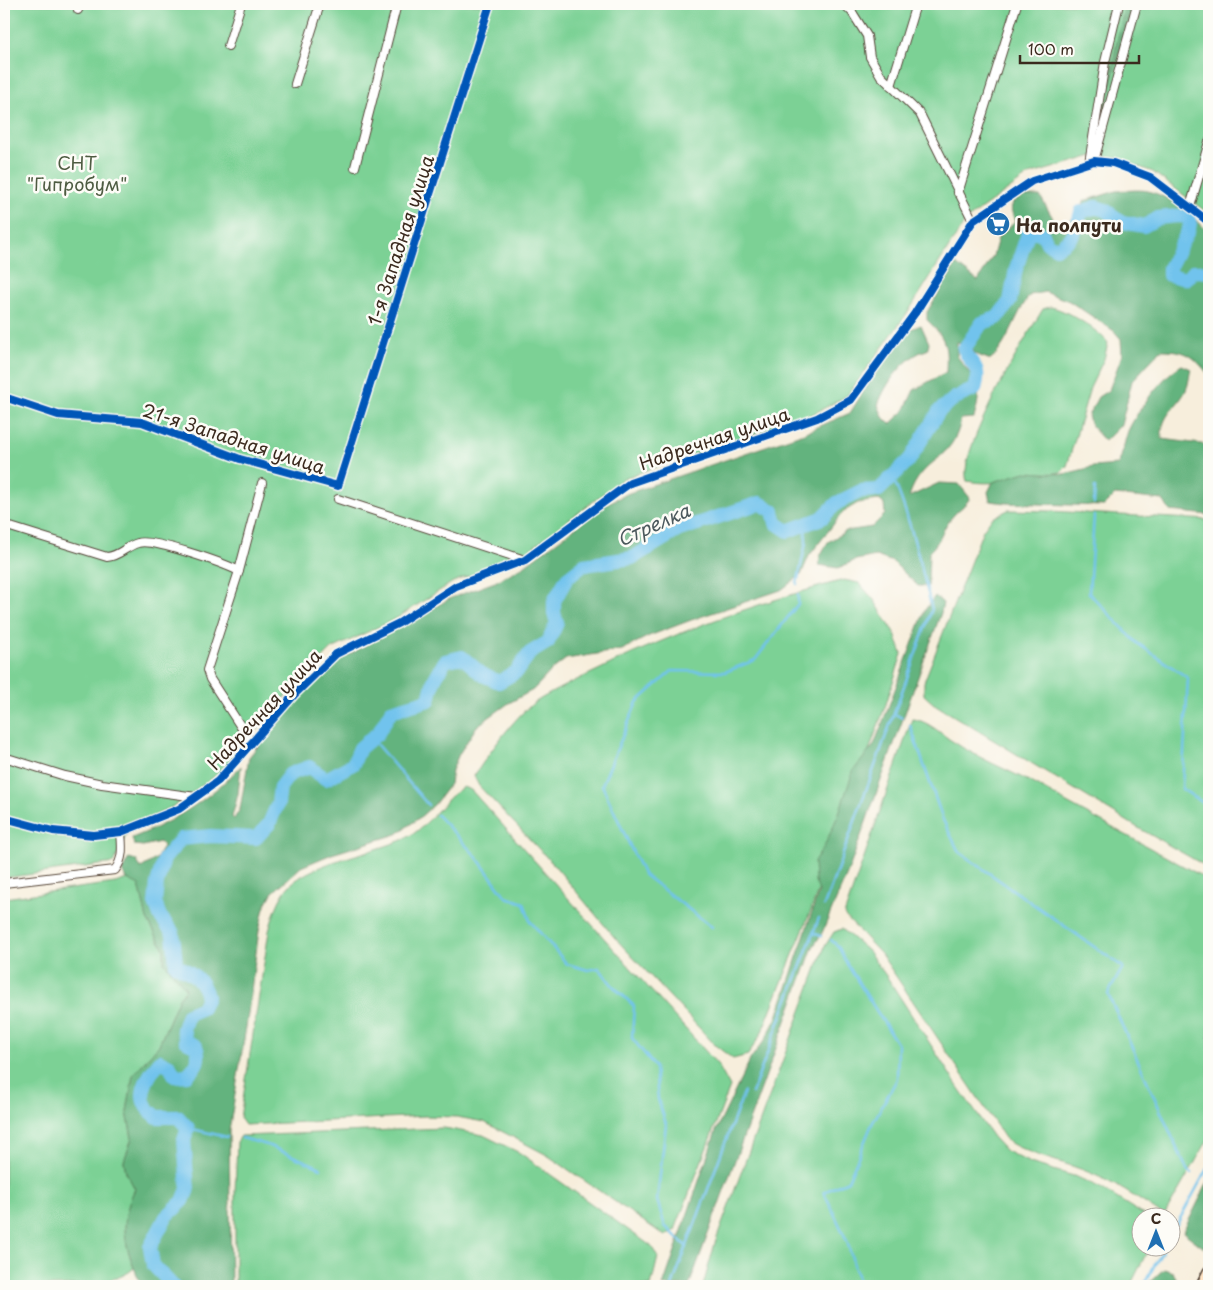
<svg xmlns="http://www.w3.org/2000/svg" width="1213" height="1290" font-family="'Playpen Sans',sans-serif">
<style>
.green{fill:#7bd195;stroke:#5b7e5a}
.forest{fill:#64b37e;stroke:#506e4e}
.lines{fill:none;stroke-linecap:round;stroke-linejoin:round}
.stream{stroke:#71c3ed;stroke-width:2.5}
.river{stroke:#71c3ed;stroke-width:14}
.minor-casing{stroke:#57473a;stroke-width:10}
.secondary-casing{stroke:#57473a;stroke-width:14}
.minor{stroke:#fff;stroke-width:8}
.secondary{stroke:#ffe4c6;stroke-width:11}
.cycleway-casing{stroke:#fdfcf7;stroke-width:11}
.cycleway{stroke:#0057b8;stroke-width:8}
.labels{text-anchor:middle;dominant-baseline:central;stroke-width:5;stroke-linejoin:round;paint-order:stroke}
.park-label{font-size:18px;fill:#4e5c42;stroke:#fdfcf7}
.poi-label{font-size:18px;font-weight:bold;fill:#3b2a1e;stroke:#fdfcf7;text-anchor:start}
.street-label{font-size:18px;fill:#3b2a1e;stroke:#fdfcf7}
.water-label{font-size:19px;font-style:italic;fill:#4b585c;stroke:#fdfcf7}
</style>
<rect width="100%" height="100%" fill="#fdfcf7"/>
<filter id="ink" filterUnits="userSpaceOnUse"><feTurbulence type="fractalNoise" baseFrequency=".02" numOctaves="2"/><feDisplacementMap in="SourceGraphic" scale="10" xChannelSelector="R" yChannelSelector="G"/><feConvolveMatrix kernelMatrix="1 2 1 2 8 2 1 2 1" color-interpolation-filters="sRGB"/></filter>
<filter id="wash" filterUnits="userSpaceOnUse"><feTurbulence type="fractalNoise" baseFrequency=".0096" numOctaves="4" result="noise"/><feDisplacementMap in="SourceGraphic" scale="20" xChannelSelector="R" yChannelSelector="G"/><feGaussianBlur stdDeviation="1.12" result="paint"/><feColorMatrix in="noise" values="0 0 0 0 0 0 0 0 0 0 0 0 0 0 0 0 0 1.4 0 .05"/><feComposite in="paint" operator="in"/></filter>
<g filter="url(#wash)">
<rect width="100%" height="100%" fill="#f7eedc"/>
<g class="green">
<polygon points="4,4 1209,4 1209,214 1153,172 1114,158 1093,156 1029,175 966,220 908,312 847,396 813,414 624,478 520,557 453,582 397,618 332,649 290,691 239,751 214,777 176,805 128,830 114,863 4,878"/>
<path d="M1050,307C1064,308 1100,331 1108,343L1104,359L1090,388L1067,466L1061,472C1030,477 997,487 967,481C956,453 1026,337 1043,309Z"/>
<polygon points="1008,510 1050,511 1209,520 1209,868 1135,826 934,704 924,695 924,682 983,530 991,519"/>
<path d="M844,580L859,583L874,600L895,634L902,654L886,704L811,910L761,1034L748,1055L733,1059L716,1046L615,938L555,866L479,786L474,776C488,755 514,717 534,703C554,690 577,680 598,670C677,631 760,602 844,580Z"/>
<path d="M912,719C926,720 938,731 949,739C986,764 1029,777 1065,802L1209,880V1138L1164,1216C1139,1199 1112,1181 1083,1170C1057,1160 1032,1156 1007,1141L881,954L844,915Z"/>
<path d="M463,787L471,790L718,1065L730,1087L675,1230L665,1236L547,1155L484,1122L457,1117L426,1116L245,1125L240,1118L269,931C273,916 279,897 289,886C315,860 373,854 406,838C429,827 442,800 463,787Z"/>
<path d="M127,879L139,884L147,919L164,949V962L186,989L179,998L159,1045L133,1075L127,1112L132,1138L124,1161L126,1172L135,1189C121,1218 123,1238 134,1268C113,1290 35,1286 4,1286V898L115,883Z"/>
<polygon points="842,929 868,951 887,977 958,1087 993,1137 1006,1151 1030,1163 1077,1177 1099,1187 1147,1217 1140,1218 1140,1248 1149,1248 1130,1286 703,1286 715,1243 825,946 834,932"/>
<polygon points="444,1128 483,1135 520,1153 651,1246 658,1257 651,1286 235,1286 235,1193 237,1142 241,1136"/>
</g>
<g class="forest">
<polygon points="1125,4 1131,4 1095,148"/>
<path d="M1116,191C1126,191 1138,189 1148,191C1172,197 1193,215 1209,233V375C1193,356 1188,350 1161,350L1132,381L1121,425L1105,441L1092,427L1088,416L1098,397L1109,390L1122,355L1121,339L1114,331L1069,301L1045,292L1030,295C1014,316 1010,341 991,360L975,354L970,345L957,342V356C976,383 984,382 974,418L961,419C954,462 921,457 909,497L939,483L959,484L970,498C965,506 959,509 953,516C942,527 941,542 929,552L928,586H918L893,562L876,556L856,560L838,568L819,565L820,556L828,542L846,531L872,527L885,514L884,504L879,500L858,503L843,512L809,556L801,575L781,590L694,619L649,636L622,650L566,659L552,670L533,690L509,703L477,726L459,754L452,770L450,784L434,805L419,818L397,834L332,854L301,867L272,893L264,908L259,930L247,1021L229,1131L231,1286H142C126,1251 117,1225 135,1189L126,1172L124,1161L132,1138L127,1112L133,1075L159,1045L179,998L186,989L164,962V949L147,919L139,885L127,879L122,871L129,858L136,860L141,868L157,858L163,846L160,842L143,846L134,845L132,838C175,821 208,800 241,766L238,794L232,817L234,819L240,809L249,757L296,698L334,663L451,598L495,582L524,566L608,503L629,493L804,433L850,413L875,373L911,329L921,325L929,343L927,350C906,355 885,384 878,405L883,417L890,424L904,411L914,390L946,372C947,346 947,339 927,320V312L956,264L978,281L993,256L998,238L1015,222L1011,209L1013,202L1025,196H1040L1054,220L1066,228L1084,201Z"/>
<path d="M1182,365L1191,369C1189,376 1189,384 1186,390C1177,409 1160,414 1162,439L1209,445V515L1170,511L1163,500L1115,495L1104,506L1006,503L990,501L988,492L993,482L1025,472L1064,474L1093,467L1118,465C1123,454 1124,442 1128,431C1137,411 1163,375 1182,365Z"/>
<polygon points="935,596 943,603 941,613 848,872 822,933 813,947 689,1286 663,1286 716,1131 751,1058 765,1040 777,1017 819,891 815,881 814,862 824,847 839,813 853,771 874,745 925,610"/>
<polygon points="1209,1180 1209,1238 1204,1248 1183,1232"/>
<polygon points="1164,1269 1173,1272 1180,1286 1145,1286"/>
</g>
<g class="lines">
<g class="stream">
<polyline points="1094,503 1095,488"/>
<polyline points="1094,516 1089,593 1137,643 1188,678 1182,789 1209,807"/>
<polyline points="797,584 806,542 805,526"/>
<polyline points="895,714 902,718"/>
<polyline points="910,725 943,820 959,852 1123,967 1108,994 1187,1170 1192,1173"/>
<polyline points="372,739 428,805"/>
<polyline points="437,815 475,855 506,897 524,903 530,921 567,964 588,970 599,968 613,986 634,1006 632,1038 655,1067 658,1099 666,1124 657,1200 665,1226 687,1247"/>
<path d="M824,906L932,609C920,564 911,520 893,478"/>
<polyline points="712,927 643,874 602,785 637,702 672,671 725,672 755,660 798,604 798,595"/>
<polyline points="813,933 821,936"/>
<polyline points="831,940 838,946 847,964 898,1045 897,1079 872,1124 848,1181 824,1192 847,1241 860,1286"/>
<polyline points="752,1093 819,918"/>
<polyline points="188,1128 227,1137"/>
<polyline points="242,1138 267,1145 321,1168"/>
<polyline points="1176,1226 1209,1165"/>
<polyline points="672,1286 744,1092"/>
<polyline points="1143,1286 1164,1248"/>
</g>
<path class="river" d="M173,1286L153,1265L150,1247L166,1217L183,1201L188,1189L184,1140L188,1128L178,1117H157C154,1114 148,1110 146,1106C137,1091 151,1072 160,1061L170,1066L175,1076L187,1075C197,1066 201,1059 196,1046L186,1041L183,1029L188,1014L202,1008L207,997C203,979 192,973 176,965L173,933L160,916L155,903L157,883L164,859L181,839L210,836L256,838L269,824L278,803L280,787L290,774L309,767L326,779L353,764L360,748L378,733L391,711L429,700L434,680L445,661L462,657L483,675L499,682L516,672L530,653L548,642L557,623L554,613V601L567,578L584,565L632,558L679,530L760,503L773,511L776,523L788,531L822,518L837,503L861,491L879,490L910,459L939,411L955,398L975,389C982,365 972,368 964,349L982,323L997,318L1010,301L1016,269L1029,230L1043,234L1047,243L1056,248C1074,238 1076,232 1081,212L1096,207L1105,210L1122,222L1144,226L1158,218L1178,216L1187,217L1190,223L1189,229L1169,268V275L1186,279L1194,271L1209,272"/>
</g>
</g>
<g filter="url(#ink)">
<g class="lines">
<g class="minor-casing">
<g id="minor">
<polyline points="844,4 852,12 867,36 870,57 881,76 920,114 973,221"/>
<polyline points="78,10 80,4"/>
<polyline points="228,46 241,4"/>
<polyline points="295,84 320,4"/>
<polyline points="891,86 916,4"/>
<polyline points="1094,161 1137,4"/>
<polyline points="1089,163 1105,62 1119,4"/>
<polyline points="355,167 397,4"/>
<polyline points="958,193 1017,4"/>
<polyline points="1190,207 1209,142"/>
<polyline points="4,397 58,415 142,422 240,459 338,486 490,4"/>
<polyline points="338,499 525,560"/>
<path d="M4,525L107,557C120,556 126,546 138,543C152,538 223,563 239,571L207,670L210,679L252,744"/>
<polyline points="239,571 262,483"/>
<polyline points="4,757 65,776 102,784 196,797"/>
<polyline points="4,818 53,831 94,835 121,832 179,809 218,781 294,695 336,654 399,623 456,586 525,560 630,483 817,418 851,400 915,313 973,221 1032,181 1094,161 1113,163 1150,177 1209,222"/>
<path d="M4,883L115,870C124,858 122,846 121,832"/>
</g>
</g>
<g class="secondary-casing">
<polyline id="secondary" points="1202,1286 1209,1272"/>
</g>
<use href="#minor" class="minor"/>
<use href="#secondary" class="secondary"/>
<g class="cycleway-casing">
<g id="cycleway">
<polyline points="4,397 58,415 142,422 240,459 338,486 490,4"/>
<polyline points="4,818 53,831 94,835 121,832 179,809 218,781 294,695 336,654 399,623 456,586 525,560 630,483 817,418 851,400 915,313 973,221 1032,181 1094,161 1113,163 1150,177 1209,222"/>
</g>
</g>
<use href="#cycleway" class="cycleway"/>
</g>
</g>
<defs>
<g id="supermarket-disc" transform="scale(1.25)"><circle r="9.5" fill="#1f6fb2" stroke="#fdfcf7"/><path d="M-6-5.5h2.5l.6 2H6L4.5 2H-2.5L-4.4-4H-6ZM-1.5 3.2a1.3 1.3 0 1 0 .1 0ZM3 3.2a1.3 1.3 0 1 0 .1 0Z" fill="#fff"/></g>
</defs>
<g fill-rule="evenodd">
<use href="#supermarket-disc" x="998" y="224"/>
</g>
<g class="labels">
<g class="park-label">
<text x="77" y="162">СНТ<tspan x="77" dy="21">"Гипробум"</tspan></text>
</g>
<g class="poi-label">
<text x="1016" y="224">На полпути</text>
</g>
<g class="street-label">
<text transform="translate(400 240) rotate(-72)">1-я Западная улица</text>
<text transform="translate(234 438) rotate(18)">21-я Западная улица</text>
<text transform="translate(714 438) rotate(-19)">Надречная улица</text>
<text transform="translate(264 709) rotate(-47)">Надречная улица</text>
</g>
<g class="water-label">
<text transform="translate(653 524) rotate(-24)">Стрелка</text>
</g>
</g>
<rect width="1213" height="1290" fill="none" stroke="#fdfcf7" stroke-width="20"/>
<g transform="translate(1156 1232)"><circle r="24" fill="#fdfcf7" stroke="#afa8a0"/>
<path d="M0-4L9 19L0 12L-9 19Z" fill="#1f6fb2"/>
<text y="-8" font-size="14" font-weight="bold" text-anchor="middle" fill="#3b2a1e">С</text>
</g>
<path d="M1020 55v8h119v-8" fill="none" stroke="#3b2a1e" stroke-width="2.5"/>
<text x="1028" y="55" font-size="15" fill="#3b2a1e" stroke="#fdfcf7" stroke-width="4" paint-order="stroke">100 m</text>
</svg>
